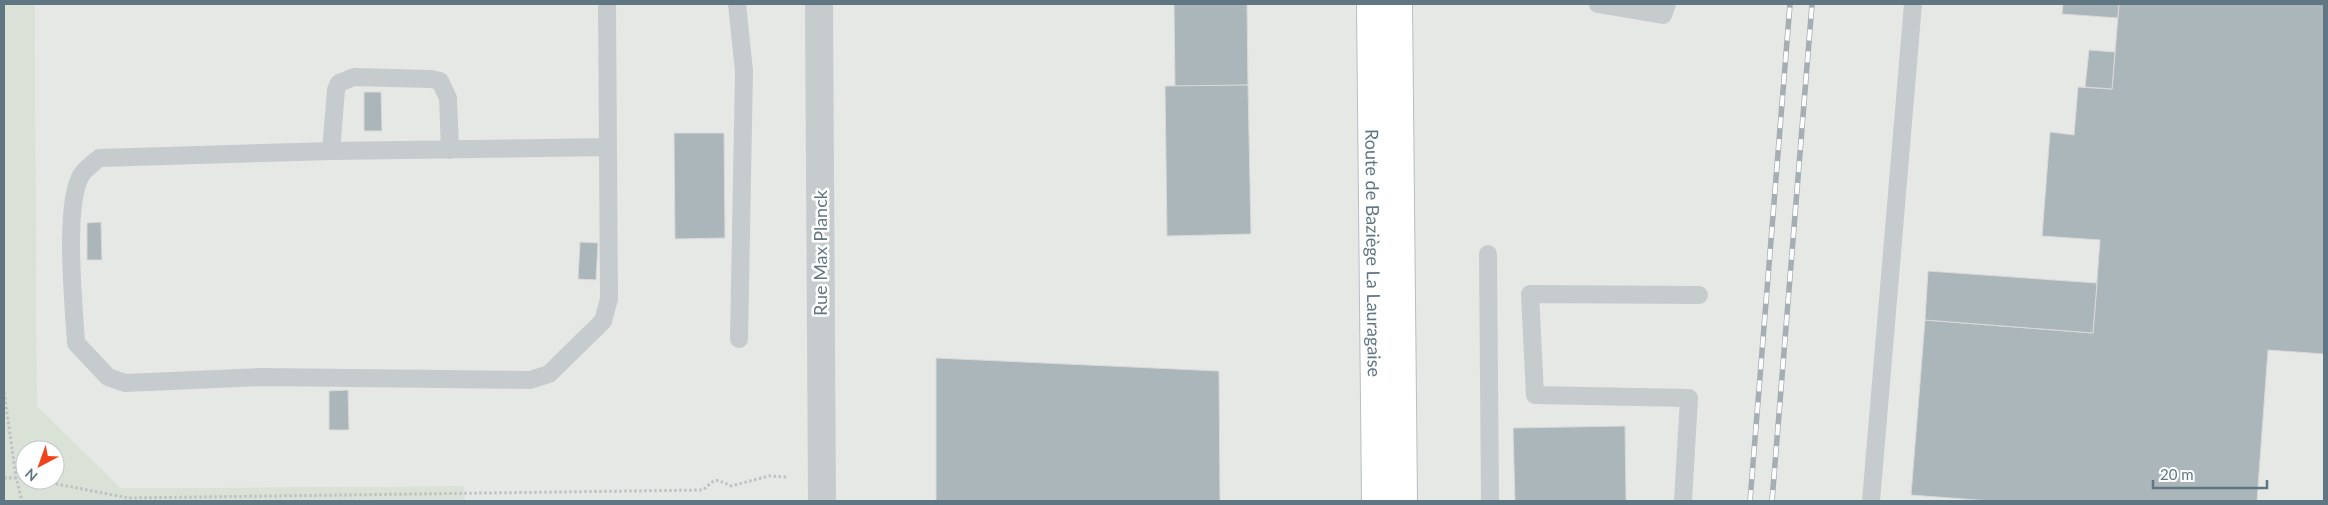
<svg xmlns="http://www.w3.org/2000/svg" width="2328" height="505" font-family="Lato,sans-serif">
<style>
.built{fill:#e6e8e6}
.green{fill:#dae1d6;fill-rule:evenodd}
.building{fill:#abb6bb;stroke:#dadad7}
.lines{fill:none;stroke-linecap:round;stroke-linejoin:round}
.secondary-casing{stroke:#b7bec2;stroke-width:30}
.path{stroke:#bfc2c4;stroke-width:3;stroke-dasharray:2.5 2.5;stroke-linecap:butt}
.service{stroke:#c6cbce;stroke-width:18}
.minor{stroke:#c6cbce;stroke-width:28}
.secondary{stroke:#fff;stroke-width:28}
.rail-casing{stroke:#a5aeb3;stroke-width:5.5}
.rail{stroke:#fff;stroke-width:4;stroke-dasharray:11;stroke-linecap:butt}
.labels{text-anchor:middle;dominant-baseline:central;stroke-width:5;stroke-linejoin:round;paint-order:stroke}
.street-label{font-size:18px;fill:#607683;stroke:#fff}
</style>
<rect width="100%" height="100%" fill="#f8f8f5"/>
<polygon class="built" points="35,4 2324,4 2324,501 465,501 463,486 121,488 37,406"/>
<path class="green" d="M4,4H35L37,406L121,488L464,486L465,501H4ZM25,450H55V480H25Z"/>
<g class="building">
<polygon points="1174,4 1247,4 1248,85 1175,87"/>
<polygon points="2063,4 2119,4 2118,18 2062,14"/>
<polygon points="2119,4 2324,4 2324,354 2268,350 2257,501 1991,501 1911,495 1925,320 2093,333 2100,240 2042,236 2050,132 2074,135 2078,87 2112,89"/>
<polygon points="2089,50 2115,52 2112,89 2085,87"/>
<polygon points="1248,85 1251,234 1167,236 1165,86"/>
<polygon points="364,92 381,92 382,131 364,131"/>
<polygon points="674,133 724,133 725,238 675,239"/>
<polygon points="101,222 102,260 87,260 87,223"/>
<polygon points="580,242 598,243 596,280 578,279"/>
<polygon points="1928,271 2097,283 2093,333 1925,320"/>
<polygon points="936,358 1219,371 1220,501 936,501"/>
<polygon points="348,390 349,430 329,430 329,391"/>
<polygon points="1625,426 1626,501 1515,501 1513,428"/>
</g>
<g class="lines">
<g class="secondary-casing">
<g id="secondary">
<path id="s1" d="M1371,4L1376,501"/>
<polyline points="1398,4 1403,501"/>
</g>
</g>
<g class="path">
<polyline points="4,392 16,477 22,501"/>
<polyline points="4,478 25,478"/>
<path d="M36,480L129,498L703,490C717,477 715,479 731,486L769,476L788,477"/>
</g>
<g class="service">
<path d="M607,4L609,299L603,321L549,374L530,380L261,377L125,383L108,377L76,343C74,306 63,202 82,174C86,168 94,163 99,158L331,151L608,147"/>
<polyline points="737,4 744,71 739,339"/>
<polyline points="1598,4 1663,15 1667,4"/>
<polyline points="331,151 336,90 339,83 354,77 431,79 440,81 448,98 450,150"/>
<polyline points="1488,254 1490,501"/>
<polyline points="1683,501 1689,398 1535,395 1530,294 1699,295"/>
<polyline points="1871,501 1913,4"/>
</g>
<polyline class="minor" points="819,4 822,501"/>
<use href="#secondary" class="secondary"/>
<g class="rail-casing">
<g id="rail">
<polyline points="1750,501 1790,4"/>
<polyline points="1772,501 1812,4"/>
</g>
</g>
<use href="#rail" class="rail"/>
</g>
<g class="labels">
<g class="street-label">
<text transform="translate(820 253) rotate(-90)">Rue Max Planck</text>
<text stroke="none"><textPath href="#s1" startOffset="249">Route de Baziège La Lauragaise</textPath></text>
</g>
</g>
<rect width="2328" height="505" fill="none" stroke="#607683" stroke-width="10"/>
<g transform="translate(40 465) rotate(221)"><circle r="24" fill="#ffffff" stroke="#bfc8cd"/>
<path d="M0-4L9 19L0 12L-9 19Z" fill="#f2421b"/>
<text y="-8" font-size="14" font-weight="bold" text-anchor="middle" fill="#607683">N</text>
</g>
<path d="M2153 480v8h114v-8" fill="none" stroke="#607683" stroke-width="2.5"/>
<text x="2160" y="480" font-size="15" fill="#607683" stroke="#ffffff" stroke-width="4" paint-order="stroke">20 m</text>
</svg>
